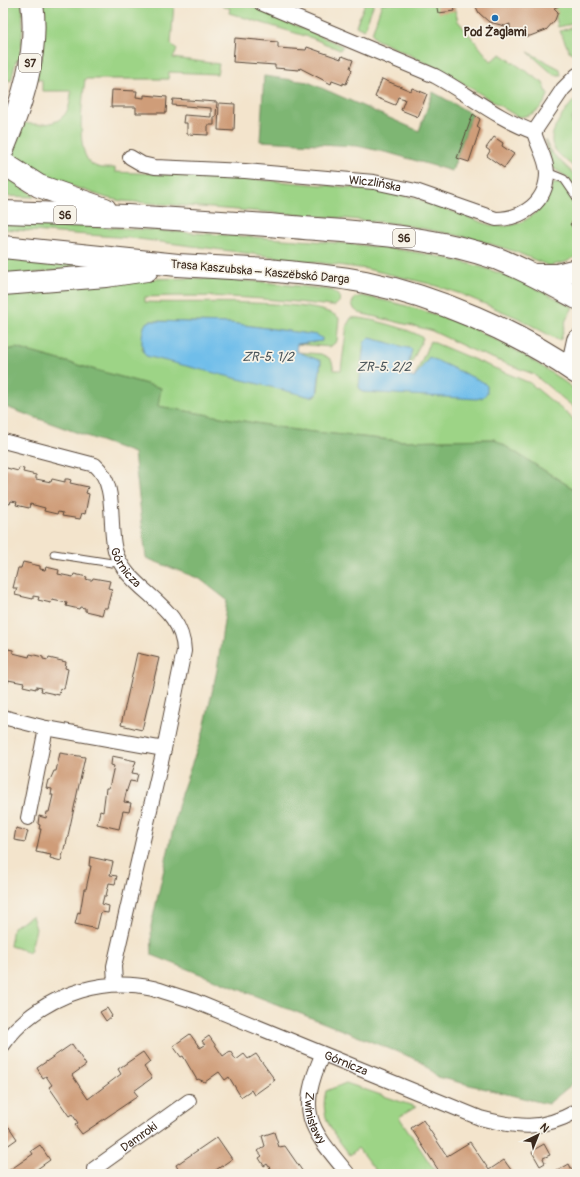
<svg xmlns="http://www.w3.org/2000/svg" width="580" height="1177" font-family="Pangolin,sans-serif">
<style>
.green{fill:#9dd486;stroke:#6c7f52}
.forest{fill:#7eb673;stroke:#5c7048}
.water{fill:#6fbeea;stroke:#557484}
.building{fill:#cf9d79}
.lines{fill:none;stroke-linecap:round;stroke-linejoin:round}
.lane-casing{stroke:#574638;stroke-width:9}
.street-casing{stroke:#574638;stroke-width:16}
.secondary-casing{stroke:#574638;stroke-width:22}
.primary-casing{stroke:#574638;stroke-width:24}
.highway-casing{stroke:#574638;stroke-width:24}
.lane{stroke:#fff;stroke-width:7}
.street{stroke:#fff;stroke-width:14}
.secondary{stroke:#fff;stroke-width:20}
.primary{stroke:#fff;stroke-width:22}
.highway{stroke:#fff;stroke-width:22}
.poi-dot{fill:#1f6fb2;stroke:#f7f3e8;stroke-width:1.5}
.labels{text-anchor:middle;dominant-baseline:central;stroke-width:3.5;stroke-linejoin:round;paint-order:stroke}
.shield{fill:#f7f3e8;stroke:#73665b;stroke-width:1}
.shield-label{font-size:11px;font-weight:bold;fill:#3b2a1e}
.poi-label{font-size:12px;font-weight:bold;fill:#3b2a1e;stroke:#f7f3e8}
.street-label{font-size:12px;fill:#3b2a1e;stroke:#f7f3e8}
.water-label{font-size:13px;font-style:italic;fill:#4b565b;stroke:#f7f3e8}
</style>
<rect width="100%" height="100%" fill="#f7f3e8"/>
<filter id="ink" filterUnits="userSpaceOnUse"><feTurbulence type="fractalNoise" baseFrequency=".025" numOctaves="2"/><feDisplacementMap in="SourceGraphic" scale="8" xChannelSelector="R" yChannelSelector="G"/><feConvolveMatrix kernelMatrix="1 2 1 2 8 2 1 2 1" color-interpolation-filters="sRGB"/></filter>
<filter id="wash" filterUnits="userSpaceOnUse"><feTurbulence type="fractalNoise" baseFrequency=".012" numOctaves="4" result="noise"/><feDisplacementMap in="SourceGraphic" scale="16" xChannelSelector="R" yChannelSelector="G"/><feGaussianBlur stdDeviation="0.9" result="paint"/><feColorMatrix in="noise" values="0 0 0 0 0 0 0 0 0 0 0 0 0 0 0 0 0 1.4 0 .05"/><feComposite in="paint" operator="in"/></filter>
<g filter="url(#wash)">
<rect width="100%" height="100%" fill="#f3e4cc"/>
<g class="green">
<polygon points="3,3 22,3 23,26 20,58 16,61 11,81 3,79"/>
<path d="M41,3H174L171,44L177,49L173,58L219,64L217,74L169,72L168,79H85C83,99 74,154 93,165C100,169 107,168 115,168V172L228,177L381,190L412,197L490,225C521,231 544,212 553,184L558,183C580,194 577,234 577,256L566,262L549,266L516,252L475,239L400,224L328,217L122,201L107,198L37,174L6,153L3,120C33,124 71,135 71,91H42V80L36,79Z"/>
<polygon points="221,3 244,3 343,46 340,50 312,38 229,13 230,8 223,7"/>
<polygon points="365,3 374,3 364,30 356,26"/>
<path d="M382,3H453L458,21L491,61L501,54L543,83L548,95C543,109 533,116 518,117L453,77L410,55L375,39L372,33Z"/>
<polygon points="553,3 577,3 577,23 558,27"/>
<polygon points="577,26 577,55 569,51 560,31"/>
<polygon points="528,52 560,69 561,75 554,75"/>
<path d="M577,98V117L572,118L574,154H577V170C555,150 542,147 561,117C566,111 570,103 577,98Z"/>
<polygon points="545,140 551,152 577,177 577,191 568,178 553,168"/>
<polygon points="3,174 34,195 34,197 3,196"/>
<path d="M3,220C82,225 160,231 239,236C320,242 403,244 481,267C514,277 543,291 573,307L566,320L561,339L558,340L518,318L461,294L430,284L367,269L131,238L3,229Z"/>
<polygon points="3,256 111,264 3,277"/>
<path d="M196,278L264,282L331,290L339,296L340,301L335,306H331C269,298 207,294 145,297V302C179,304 318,297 339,318L337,341L330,347L297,344L322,341L317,335L230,323L151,321C140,324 143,340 142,349L315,396L318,391L321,361L296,352L321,354L329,358L332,362L334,370H341L347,325L351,318C364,316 413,330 423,338L406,375L411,349L370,338L364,343L359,387L362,392L482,398L486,385L462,372L414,378L430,341L530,383L577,422V491L494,439L401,441L295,430L157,406L161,388L16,348L3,351V291L144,279Z"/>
<path d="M362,296C448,312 507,339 577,391V410L533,374L474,351L430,330L359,313L354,309L352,303L355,298Z"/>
<polygon points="32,916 36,929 30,952 10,946 13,927"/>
<path d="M346,1083L416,1107L399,1117L437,1174H378L358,1148L350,1155C334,1134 319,1119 326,1091Z"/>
</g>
<g class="forest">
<polygon points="264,76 308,82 419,131 433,92 472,114 452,171 389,153 357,146 260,141"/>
<polygon points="16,348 161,388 158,406 295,430 401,441 494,439 577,491 577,1080 548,1104 437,1077 423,1062 152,955 151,926 181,794 203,733 217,670 227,600 200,579 146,558 134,453 3,406 3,351"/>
</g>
<g class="water">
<path d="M151,321L230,323L317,335L322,338V341L297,344L296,351L321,361L317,394L311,397L146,356C140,350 141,330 146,323Z"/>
<polygon points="370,338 412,349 406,375 414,378 429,357 483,382 487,386 487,393 483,397 477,399 362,392 359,387 364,343 366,340"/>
</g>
<g id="blocks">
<g class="building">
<polygon points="436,3 453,3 455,11 438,13"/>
<polygon points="474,3 559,3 559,6 554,8 558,12 555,20 546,30 530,36 523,36 510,31 510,24 505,26 489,22 479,13"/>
<polygon points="235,38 278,42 278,48 306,50 307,47 341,59 342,56 353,60 350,68 352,70 346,84 343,83 343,85 332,81 331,84 300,68 299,70 275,68 275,65 233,62"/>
<polygon points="382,79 411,91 412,88 427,94 418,117 401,110 405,99 398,97 395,105 375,97"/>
<polygon points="112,90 137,91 136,97 144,98 144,95 167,97 166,113 136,113 136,107 111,107"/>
<polygon points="173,99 217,102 216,117 214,117 214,125 208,125 208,135 187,134 187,123 183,123 184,115 211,117 211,108 172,105"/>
<polygon points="219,103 235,104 234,131 218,130"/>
<polygon points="473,114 480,119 477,127 480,129 469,162 457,158"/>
<polygon points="573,133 577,133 577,147 575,148"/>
<polygon points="494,137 503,143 502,146 514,154 504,168 487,156 490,151 486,148"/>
<polygon points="577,219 577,233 576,233 570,224"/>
<polygon points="3,467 18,471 19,468 24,469 23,472 36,475 36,479 51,482 52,479 65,482 65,479 68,479 71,480 70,483 88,487 86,493 89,494 85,514 82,513 80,519 62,516 63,513 58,512 57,514 44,511 45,508 30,504 29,508 16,505 17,502 11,501 10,504 3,502"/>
<polygon points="23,562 40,566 40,569 45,570 46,567 59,570 58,574 73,577 74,574 87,577 86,579 89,580 92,580 93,578 110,581 108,588 112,589 107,608 104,608 102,615 85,611 85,608 80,607 79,609 66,606 67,603 52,600 51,603 38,600 39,597 33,596 33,599 15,595 17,588 13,588 18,568 21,568"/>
<polygon points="3,648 13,650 13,653 29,657 30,654 43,657 43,659 48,660 49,658 66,662 65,668 68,669 64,689 60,688 59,695 41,691 42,688 36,687 36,689 23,686 24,683 8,680 8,683 3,682"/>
<polygon points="137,653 159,658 142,730 121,725"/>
<polygon points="60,753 85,757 66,845 65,845 61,861 50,858 51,855 36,852 41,829 39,829 40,825 38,824 39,816 46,818 47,812 49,812 53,795 51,795 52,789 46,788 48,780 50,780 54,771 56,771"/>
<polygon points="112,756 136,761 132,773 138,774 136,782 130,781 126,793 124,802 131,803 129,812 123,811 119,829 97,824 100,811 103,812 106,788 109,788 114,766 111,765"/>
<polygon points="16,828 28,831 25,842 14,840"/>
<polygon points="90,857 113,862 110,875 117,876 115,884 109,883 106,896 104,896 102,904 109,906 108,913 101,912 97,929 75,924 78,912 80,913 84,889 86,889 91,866 89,866"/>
<polygon points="107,1008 112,1016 106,1021 100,1012"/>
<polygon points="190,1034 200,1048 205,1045 202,1041 209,1036 223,1056 230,1051 236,1060 244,1054 248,1059 256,1054 275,1080 254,1095 251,1090 241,1097 229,1077 225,1080 219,1072 205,1082 198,1079 197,1080 183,1056 181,1057 173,1046"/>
<polygon points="72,1044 86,1065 72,1075 88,1099 121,1074 118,1069 143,1052 150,1062 144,1067 152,1078 134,1091 138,1096 82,1134 75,1125 78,1123 72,1114 69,1116 49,1087 52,1085 46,1076 43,1078 37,1068"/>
<polygon points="423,1120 447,1156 470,1142 489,1170 504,1160 514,1174 441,1174 411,1128"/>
<polygon points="9,1127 17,1139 3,1149 3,1132"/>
<polygon points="274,1132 279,1147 285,1146 303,1172 302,1174 274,1174 267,1164 264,1166 259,1158 262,1156 258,1151 265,1146 262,1136"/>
<polygon points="217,1137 232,1159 210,1174 171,1174 178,1169 176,1165"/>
<polygon points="544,1144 550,1155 543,1158 545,1163 540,1166 532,1152 537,1148"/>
<polygon points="40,1145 50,1160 30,1174 4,1174 33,1154 31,1151"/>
<polygon points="569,1164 573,1172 577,1170 577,1174 552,1174"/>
</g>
</g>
</g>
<g filter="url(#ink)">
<use href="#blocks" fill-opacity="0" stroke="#574638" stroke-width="1"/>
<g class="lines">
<g class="lane-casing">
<g id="lane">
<polyline points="547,172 564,179 577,198"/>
<polyline points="54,554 112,563 118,561"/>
</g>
</g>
<g class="street-casing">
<g id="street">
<path d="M261,3L435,76C468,94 498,119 534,132L563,89L577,75"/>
<path id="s1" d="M130,157L142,164L155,167L245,171L374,182L416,191L496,219C523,219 547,202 547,173C547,159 537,145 534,132"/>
<path id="s2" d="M3,441L95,465C118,485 108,523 115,550C126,591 183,603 184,651L164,749L114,966L115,984"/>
<polyline points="3,717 46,728 164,749"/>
<polyline points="28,818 46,728"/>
<path id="s3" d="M3,1045C8,1038 13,1031 19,1026C54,993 105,977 153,988C166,992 180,997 194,1001L480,1118C518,1128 541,1131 577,1111"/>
<path id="s4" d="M322,1055C297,1114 309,1127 348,1174"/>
<path id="s5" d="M97,1174L94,1169L189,1101"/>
</g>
</g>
<g class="secondary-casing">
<polyline id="secondary" points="571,368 577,340"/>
</g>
<g class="primary-casing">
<g id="primary">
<path d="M268,225C344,232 425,233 498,259C526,270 551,284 577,298"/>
<path d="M268,270C300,274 333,275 365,282C437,297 516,331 577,373"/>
<polyline points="535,275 557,275 577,270"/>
</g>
</g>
<g class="highway-casing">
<g id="highway">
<path d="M3,149C22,103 39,53 32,3"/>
<polyline points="3,163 39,186 105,209"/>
<polyline points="3,212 127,216 268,225"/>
<polyline points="3,247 178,265 268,270"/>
<polyline points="3,284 106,276 147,270"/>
</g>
</g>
<use href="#lane" class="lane"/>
<use href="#street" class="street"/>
<use href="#secondary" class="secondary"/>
<use href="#primary" class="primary"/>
<use href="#highway" class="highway"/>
</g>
</g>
<circle class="poi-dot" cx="495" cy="18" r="4"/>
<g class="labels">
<g class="shield">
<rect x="19" y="54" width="22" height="18" rx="3"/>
<rect x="54" y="206" width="22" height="18" rx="3"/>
<rect x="393" y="229" width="22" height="18" rx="3"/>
</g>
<g class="shield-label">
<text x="30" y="63">S7</text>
<text x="65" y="215">S6</text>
<text x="404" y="238">S6</text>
</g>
<g class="poi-label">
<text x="495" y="32">Pod Żaglami</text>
</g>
<g class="street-label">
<text stroke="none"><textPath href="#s1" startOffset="248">Wiczlińska</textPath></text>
<text transform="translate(260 272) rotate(5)">Trasa Kaszubska – Kaszëbskô Darga</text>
<text stroke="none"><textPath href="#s2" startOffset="205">Górnicza</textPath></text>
<text stroke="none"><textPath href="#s3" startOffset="377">Górnicza</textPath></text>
<text stroke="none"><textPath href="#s4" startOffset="66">Zwinisławy</textPath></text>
<text stroke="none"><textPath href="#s5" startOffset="61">Damroki</textPath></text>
</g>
<g class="water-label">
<text x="268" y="357">ZR-5. 1/2</text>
<text x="384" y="367">ZR-5. 2/2</text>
</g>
</g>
<rect width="580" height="1177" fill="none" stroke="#f7f3e8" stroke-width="16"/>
<g transform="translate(538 1135) rotate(43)" stroke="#f7f3e8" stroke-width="3" paint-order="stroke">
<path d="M0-3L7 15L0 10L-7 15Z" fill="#3b2a1e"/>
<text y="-6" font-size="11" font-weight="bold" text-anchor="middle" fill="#3b2a1e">N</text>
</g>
</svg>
